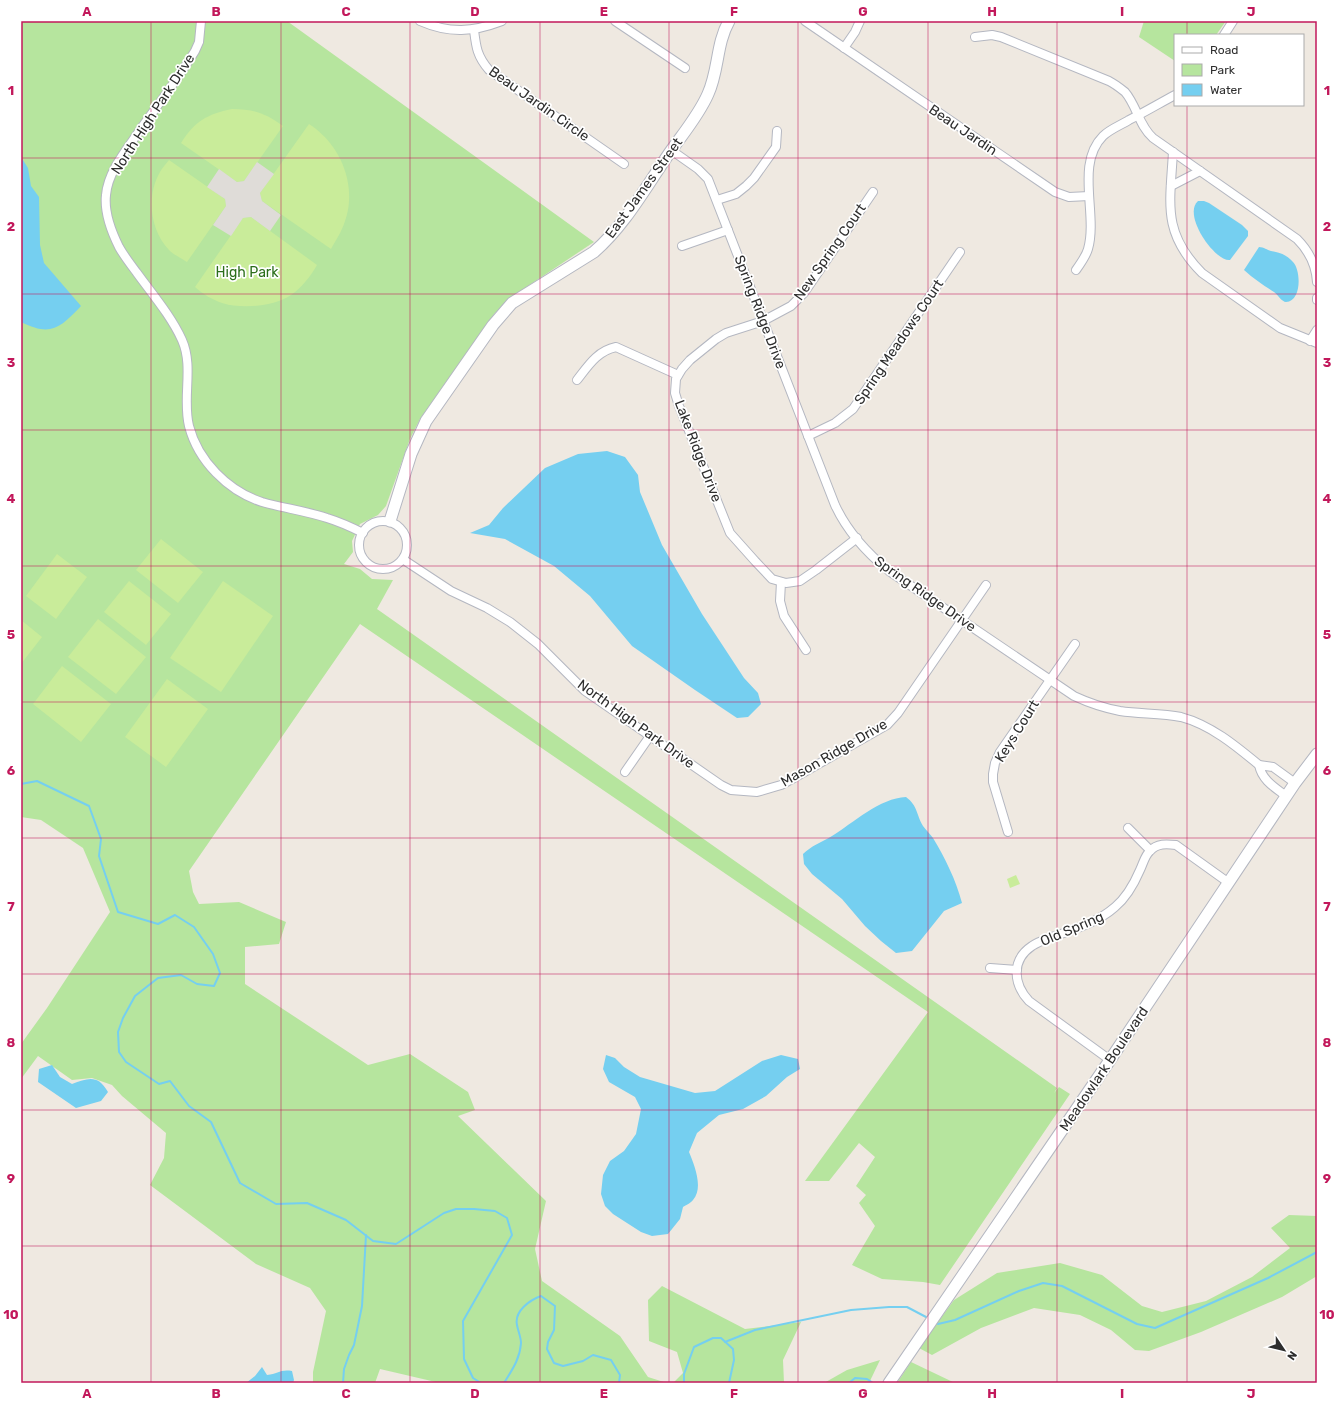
<svg xmlns="http://www.w3.org/2000/svg" width="1338" height="1404" font-family="Rubik,sans-serif">
<style>
.green{fill:#b6e59e}
.pitch{fill:#c9ec9a}
.plaza{fill:#dfdcd8}
.water{fill:#75cff0}
.lines{fill:none;stroke-linecap:round;stroke-linejoin:round}
.stream{stroke:#75cff0;stroke-width:2}
.street-casing{stroke:#b4b7c1;stroke-width:10}
.secondary-casing{stroke:#b4b7c1;stroke-width:13}
.street{stroke:#fff;stroke-width:8}
.secondary{stroke:#fff;stroke-width:11}
.grid{fill:none;stroke:#c2185b;stroke-width:1;stroke-opacity:0.55}
.labels{text-anchor:middle;dominant-baseline:central;stroke-width:3.5;stroke-linejoin:round;paint-order:stroke}
.street-label{font-size:14px;fill:#2e2e2e;stroke:#fff}
.park-label{font-size:14px;fill:#2c6e1b;stroke:#fff}
.neatline{fill:none;stroke:#c2185b;stroke-width:1.5}
.grid-label{font-size:13px;text-anchor:middle;font-weight:bold;fill:#c2185b}
</style>
<rect width="100%" height="100%" fill="#efe9e1"/>
<g class="green">
<polygon points="21,21 287,21 594,242 510,298 495,313 420,419 410,439 386,506 378,515 360,524 352,541 353,552 344,564 360,569 372,579 393,580 377,609 1057,1088 1054,1093 1059,1087 1070,1094 940,1285 923,1282 882,1279 852,1265 875,1226 859,1203 866,1195 856,1186 875,1157 859,1143 829,1181 805,1181 928,1012 360,624 189,871 193,892 199,904 239,902 286,922 279,944 245,947 245,984 368,1065 410,1054 468,1092 475,1110 458,1116 546,1201 535,1249 542,1281 620,1336 648,1377 667,1383 440,1383 380,1369 375,1383 313,1383 313,1372 326,1311 310,1288 256,1264 150,1185 164,1158 166,1133 122,1096 112,1085 92,1078 72,1080 38,1056 21,1079 21,1044 47,1008 110,912 83,848 41,820 21,817"/>
<polygon points="1144,21 1226,21 1216,35 1175,35 1175,61 1139,37"/>
<polygon points="1289,1215 1317,1216 1317,1276 1282,1297 1201,1332 1149,1351 1135,1350 1111,1330 1080,1315 1034,1308 981,1328 932,1355 919,1348 954,1300 997,1273 1060,1263 1102,1275 1142,1306 1162,1312 1206,1301 1252,1277 1290,1248 1271,1228"/>
<polygon points="662,1286 745,1329 801,1322 783,1360 784,1383 673,1383 683,1373 677,1352 649,1341 648,1300"/>
<polygon points="880,1360 869,1383 824,1383 847,1370"/>
<polygon points="911,1362 955,1383 897,1383"/>
</g>
<g class="pitch">
<path d="M232,109C253,109 265,113 283,126L244,181L237,182L181,143C194,122 207,114 232,109Z"/>
<path d="M309,124C318,130 327,138 333,147C348,168 354,197 345,221C342,231 336,240 331,249L262,201L260,193Z"/>
<path d="M169,160L225,199L226,206L187,262C181,258 174,255 169,250C150,230 146,196 160,172C162,168 166,164 169,160Z"/>
<path d="M251,217L317,265C310,277 302,287 291,295C274,307 241,309 222,303C211,299 203,294 195,287L243,218Z"/>
<polygon points="161,539 203,572 178,603 136,570"/>
<polygon points="57,554 87,577 56,619 26,596"/>
<polygon points="129,581 171,614 146,645 104,612"/>
<polygon points="223,581 273,616 221,692 170,658"/>
<polygon points="98,619 146,657 116,694 68,657"/>
<polygon points="21,620 42,637 21,664"/>
<polygon points="62,666 111,704 81,742 33,704"/>
<polygon points="167,679 208,709 166,767 125,737"/>
<polygon points="1016,875 1020,884 1010,888 1007,879"/>
</g>
<polygon class="plaza" points="257,162 274,174 260,193 262,201 281,215 270,231 251,217 243,218 231,236 213,225 226,206 225,199 207,187 219,169 237,182 244,181"/>
<g class="water">
<path d="M21,157L28,168L31,186L39,197L40,245L44,263L81,306C60,328 51,337 21,322Z"/>
<path d="M1198,201H1204L1209,203L1242,225L1248,231V236L1230,260C1215,262 1182,215 1198,201Z"/>
<path d="M1259,247C1264,247 1267,250 1271,251C1279,252 1287,255 1293,262C1301,270 1302,301 1286,302C1282,302 1278,295 1274,292C1263,285 1254,279 1244,270Z"/>
<polygon points="607,451 625,457 638,475 640,492 662,545 702,614 744,678 758,693 761,704 748,717 737,718 695,690 632,646 590,596 554,566 505,539 470,533 489,525 503,508 545,468 578,454"/>
<path d="M906,797C918,806 916,814 923,826C926,830 930,834 933,838C945,858 956,880 962,903L944,911L912,951L896,953L881,941L865,926L842,899L812,874L804,864L803,854C811,846 822,842 832,836C853,823 880,798 906,797Z"/>
<path d="M606,1055L615,1058L624,1067L640,1077L695,1093L715,1091L762,1061L781,1055L798,1059L800,1069L787,1077L766,1096L743,1109L719,1115L697,1133L689,1152C694,1164 704,1188 693,1200C691,1203 686,1205 683,1207L680,1219L668,1234L652,1236L641,1232L613,1214L605,1206L601,1194L603,1175L610,1161L624,1151L636,1134L641,1109L635,1097L609,1082L603,1069Z"/>
<path d="M52,1065L60,1077L72,1084C88,1078 98,1074 108,1092L101,1101L76,1108L38,1082L39,1069Z"/>
<path d="M262,1367L267,1375C278,1374 280,1369 292,1371L294,1380L293,1383H246L255,1376Z"/>
</g>
<g class="lines">
<g class="stream">
<polyline points="21,784 37,781 89,806 101,839 99,856 118,912 158,924 175,915 194,927 213,954 220,973 214,986 197,984 181,975 158,978 135,996 123,1018 118,1032 119,1052 126,1062 159,1084 170,1081 189,1106 211,1122 240,1183 276,1204 307,1203 346,1220 373,1241 396,1244 444,1213 456,1209 474,1209 495,1211 507,1218 512,1235 463,1321 464,1359 473,1378 481,1383"/>
<polyline points="938,1324 955,1320 1019,1291 1043,1283 1062,1286 1137,1324 1155,1328 1268,1278 1317,1252"/>
<polyline points="725,1342 755,1330 851,1310 889,1307 907,1307 926,1317"/>
<polyline points="343,1383 344,1369 349,1355 354,1345 362,1306 366,1235"/>
<path d="M504,1383C512,1370 520,1359 521,1343C521,1337 518,1331 517,1325C514,1311 530,1300 541,1296L555,1306L554,1330L548,1342L547,1349L554,1363L563,1366L583,1361L593,1355L611,1360L620,1375L619,1383"/>
<polyline points="684,1383 684,1374 694,1347 713,1338 721,1338 733,1349 734,1360 729,1383"/>
<polyline points="849,1383 855,1378 867,1379 873,1383"/>
</g>
<g class="street-casing">
<g id="street">
<path d="M201,21L199,42L195,51C179,77 160,102 142,127C129,147 108,170 106,195C104,213 111,231 119,247C124,256 131,265 137,273C153,295 171,316 182,340C194,367 182,398 189,426C198,461 228,491 262,502C283,508 306,511 327,518C340,522 351,527 363,533"/>
<path d="M420,21C450,34 473,32 502,21"/>
<polyline points="615,21 685,68"/>
<polyline points="805,21 1055,192 1069,197 1089,196"/>
<path d="M474,30C476,47 477,56 489,70L624,164"/>
<polyline points="1224,35 1233,21"/>
<path d="M975,37L992,35L1001,37L1109,81C1115,84 1120,88 1125,92C1137,106 1139,126 1153,138L1297,239C1309,251 1316,265 1317,282"/>
<polyline points="844,48 855,32 860,21"/>
<path d="M671,150L698,169L708,179L835,505C847,531 867,553 889,571L1074,696C1089,703 1104,708 1120,711C1140,714 1161,713 1181,717C1211,725 1236,746 1259,765"/>
<path d="M1173,152C1170,204 1162,233 1202,273L1280,328L1317,343"/>
<polyline points="1171,186 1200,171"/>
<polyline points="717,200 736,194 746,186 754,178 776,147 777,131"/>
<polyline points="682,246 728,230"/>
<path d="M1076,270C1081,263 1086,256 1088,249C1098,214 1075,164 1103,136C1110,129 1121,125 1129,120C1145,112 1160,103 1175,95"/>
<polyline points="1317,298 1317,300"/>
<polyline points="1310,341 1317,330"/>
<path d="M577,380C588,366 597,351 616,347L678,375"/>
<polyline points="808,436 835,423 853,409 960,252"/>
<circle cx="383" cy="545" r="24"/>
<polyline points="857,538 816,570 800,581 786,583 772,579 755,561 730,533 679,406 675,393 676,379 682,369 690,360 716,339 726,333 763,321 791,306 804,293 873,192"/>
<polyline points="404,560 451,591 487,608 510,622 538,644 585,691 721,785 731,790 757,792 781,785 792,779 887,725 898,713 986,585"/>
<polyline points="781,582 780,601 784,616 806,650"/>
<polyline points="625,772 650,736"/>
<path d="M1286,796C1274,787 1262,780 1259,765L1273,767L1295,783"/>
<polyline points="1128,828 1150,850"/>
<polyline points="1008,832 993,782 993,774 995,763 1000,752 1075,644"/>
<polyline points="990,968 1017,970"/>
<path d="M1110,1060L1029,1001C1013,984 1011,960 1032,946C1039,941 1047,939 1055,936C1076,929 1098,922 1115,907C1127,897 1134,884 1140,870C1143,864 1145,855 1150,851C1157,843 1167,844 1176,845L1229,883"/>
</g>
</g>
<g class="secondary-casing">
<g id="secondary">
<path d="M390,521L411,454L426,421L493,325L512,303L594,252C624,226 644,190 666,158C680,137 698,117 708,94C719,70 716,44 729,21"/>
<polyline points="889,1383 1110,1060 1295,783 1317,754"/>
</g>
</g>
<use href="#street" class="street"/>
<use href="#secondary" class="secondary"/>
</g>
<path class="grid" d="M151,21V1383M281,21V1383M410,21V1383M540,21V1383M669,21V1383M798,21V1383M928,21V1383M1057,21V1383M1187,21V35M1187,105V1383M21,158H1317M21,294H1317M21,430H1317M21,566H1317M21,702H1317M21,838H1317M21,974H1317M21,1110H1317M21,1246H1317"/>
<g class="labels">
<g class="street-label">
<text transform="translate(539 104) rotate(35)">Beau Jardin Circle</text>
<text transform="translate(153 114) rotate(-57)">North High Park Drive</text>
<text transform="translate(963 130) rotate(34)">Beau Jardin</text>
<text transform="translate(644 188) rotate(-54)">East James Street</text>
<text transform="translate(830 252) rotate(-55)">New Spring Court</text>
<text transform="translate(760 312) rotate(69)">Spring Ridge Drive</text>
<text transform="translate(899 342) rotate(-56)">Spring Meadows Court</text>
<text transform="translate(698 451) rotate(69)">Lake Ridge Drive</text>
<text transform="translate(925 594) rotate(35)">Spring Ridge Drive</text>
<text transform="translate(636 724) rotate(36)">North High Park Drive</text>
<text transform="translate(1017 731) rotate(-58)">Keys Court</text>
<text transform="translate(834 753) rotate(-30)">Mason Ridge Drive</text>
<text transform="translate(1072 929) rotate(-23)">Old Spring</text>
<text transform="translate(1104 1069) rotate(-56)">Meadowlark Boulevard</text>
</g>
<g class="park-label">
<text x="247" y="272">High Park</text>
</g>
</g>
<rect width="1338" height="1404" fill="none" stroke="#ffffff" stroke-width="44"/>
<rect x="1174" y="34" width="130" height="72" fill="#ffffff" stroke="#ababab"/>
<rect x="1182" y="47" width="20" height="6" fill="#ffffff" stroke="#ababab"/>
<text x="1210" y="54" font-size="12" fill="#2e2e2e">Road</text>
<rect x="1182" y="64" width="20" height="12" fill="#b6e59e" stroke="#ababab"/>
<text x="1210" y="74" font-size="12" fill="#2e2e2e">Park</text>
<rect x="1182" y="84" width="20" height="12" fill="#75cff0" stroke="#ababab"/>
<text x="1210" y="94" font-size="12" fill="#2e2e2e">Water</text>
<g transform="translate(1284 1350) rotate(125)" stroke="#ffffff" stroke-width="3" paint-order="stroke">
<path d="M0-3L7 15L0 10L-7 15Z" fill="#2e2e2e"/>
<text y="-6" font-size="11" font-weight="bold" text-anchor="middle" fill="#2e2e2e">N</text>
</g>
<rect x="22" y="22" width="1294" height="1360" class="neatline"/>
<g class="grid-label">
<text x="87" y="16">A</text>
<text x="216" y="16">B</text>
<text x="346" y="16">C</text>
<text x="475" y="16">D</text>
<text x="604" y="16">E</text>
<text x="734" y="16">F</text>
<text x="863" y="16">G</text>
<text x="992" y="16">H</text>
<text x="1122" y="16">I</text>
<text x="1251" y="16">J</text>
<text x="11" y="95">1</text>
<text x="1327" y="95">1</text>
<text x="11" y="231">2</text>
<text x="1327" y="231">2</text>
<text x="11" y="367">3</text>
<text x="1327" y="367">3</text>
<text x="11" y="503">4</text>
<text x="1327" y="503">4</text>
<text x="11" y="639">5</text>
<text x="1327" y="639">5</text>
<text x="11" y="775">6</text>
<text x="1327" y="775">6</text>
<text x="11" y="911">7</text>
<text x="1327" y="911">7</text>
<text x="11" y="1047">8</text>
<text x="1327" y="1047">8</text>
<text x="11" y="1183">9</text>
<text x="1327" y="1183">9</text>
<text x="11" y="1319">10</text>
<text x="1327" y="1319">10</text>
<text x="87" y="1398">A</text>
<text x="216" y="1398">B</text>
<text x="346" y="1398">C</text>
<text x="475" y="1398">D</text>
<text x="604" y="1398">E</text>
<text x="734" y="1398">F</text>
<text x="863" y="1398">G</text>
<text x="992" y="1398">H</text>
<text x="1122" y="1398">I</text>
<text x="1251" y="1398">J</text>
</g>
</svg>
